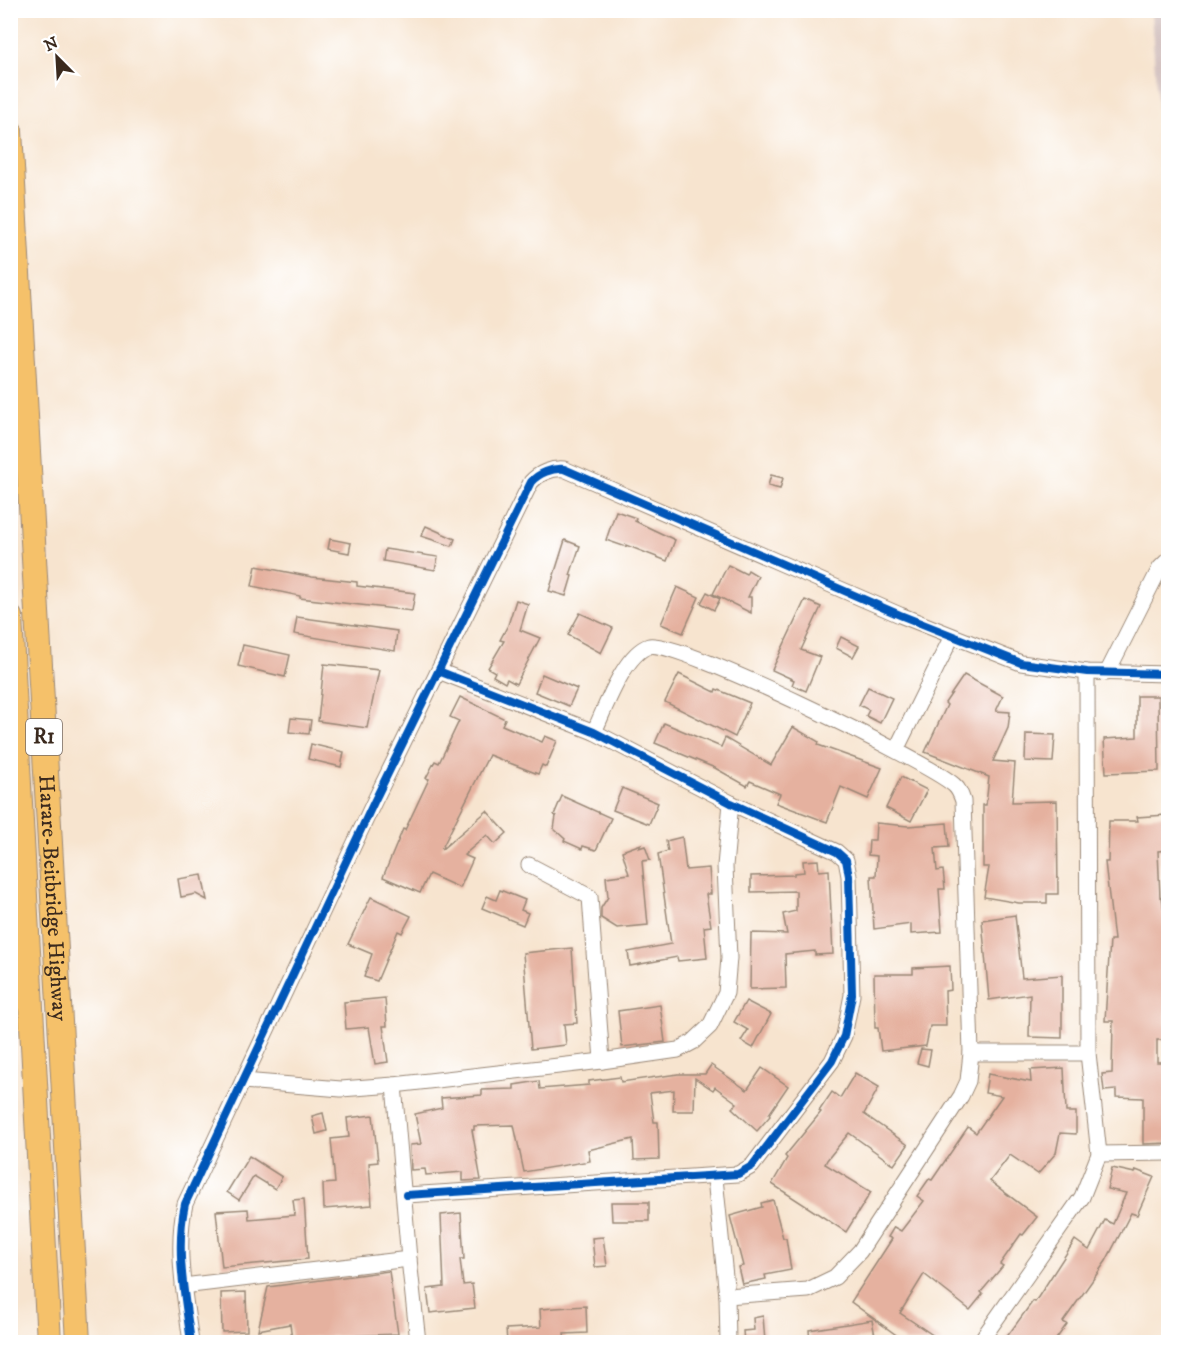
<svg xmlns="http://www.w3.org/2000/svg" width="1179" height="1353" font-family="'IM FELL DW Pica',serif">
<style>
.industrial{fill:#d1bfbd}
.building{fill:#e5b19f}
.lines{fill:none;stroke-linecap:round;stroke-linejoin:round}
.minor-casing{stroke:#998776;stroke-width:17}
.trunk-casing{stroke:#998776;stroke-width:26}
.minor{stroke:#fff;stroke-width:15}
.trunk{stroke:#f5c16b;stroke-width:24}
.cycleway-casing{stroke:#fff;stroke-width:11}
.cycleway{stroke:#0057b8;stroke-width:8}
.labels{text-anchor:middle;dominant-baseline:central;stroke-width:5;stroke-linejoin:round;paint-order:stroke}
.shield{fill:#fff;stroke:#766a62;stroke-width:1.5}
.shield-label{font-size:21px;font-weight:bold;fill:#3b2a1e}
.street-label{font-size:22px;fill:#3b2a1e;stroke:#fff}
</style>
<rect width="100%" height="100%" fill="#fff"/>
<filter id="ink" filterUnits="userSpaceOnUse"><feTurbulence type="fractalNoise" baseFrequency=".0167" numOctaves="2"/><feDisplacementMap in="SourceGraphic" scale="12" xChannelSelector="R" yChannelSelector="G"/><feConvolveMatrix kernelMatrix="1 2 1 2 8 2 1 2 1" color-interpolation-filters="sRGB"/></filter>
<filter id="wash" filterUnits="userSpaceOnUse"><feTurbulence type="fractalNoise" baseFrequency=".008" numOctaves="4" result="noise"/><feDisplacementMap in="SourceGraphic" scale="24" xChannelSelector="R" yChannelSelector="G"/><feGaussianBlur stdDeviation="1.35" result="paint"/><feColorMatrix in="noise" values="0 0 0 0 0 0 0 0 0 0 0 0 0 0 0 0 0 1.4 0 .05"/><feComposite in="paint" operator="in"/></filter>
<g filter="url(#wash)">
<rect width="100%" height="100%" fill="#f7e4cf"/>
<polygon class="industrial" points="1151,11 1168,11 1168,261"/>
<g id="blocks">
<g class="building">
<polygon points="771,475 783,478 780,489 768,486"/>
<polygon points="616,511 636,518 635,521 675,540 667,561 626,545 626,547 606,540"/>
<polygon points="426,526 455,539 452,546 421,536"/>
<polygon points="330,539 351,543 349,553 328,549"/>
<polygon points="565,540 580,546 570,575 572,576 566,596 549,591"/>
<polygon points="385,549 438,557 435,570 383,561"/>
<polygon points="728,565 746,574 748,570 758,576 748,597 751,597 751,613 713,594"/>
<polygon points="256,566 312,577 357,582 357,586 415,593 412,611 300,598 300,596 252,586"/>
<polygon points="677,587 699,597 683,633 661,624"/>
<polygon points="707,592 720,599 714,610 701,603"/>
<polygon points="516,600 528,604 520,630 540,638 516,684 507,679 505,683 493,676 495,672 488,668 504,641 500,640 508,625"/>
<polygon points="805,600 821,607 801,650 820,657 806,691 792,685 794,680 772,670"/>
<polygon points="580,613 613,628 601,653 568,635"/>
<polygon points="297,617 397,631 395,651 294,634"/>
<polygon points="841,637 859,646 853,657 836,648"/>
<polygon points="243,645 290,655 285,677 238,666"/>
<polygon points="324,664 379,670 367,728 318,721"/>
<polygon points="542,674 577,689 569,706 535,692"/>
<polygon points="679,674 715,692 716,689 750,703 735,737 665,702"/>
<polygon points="964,675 1003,696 996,711 1010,712 1008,728 993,761 1015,763 1012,802 1057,801 1058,894 1047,894 1047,903 1019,903 984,897 989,867 983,867 983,805 986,805 989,777 925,752 947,705 945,703"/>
<polygon points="868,687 892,698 880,723 866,716 869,710 859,705"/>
<polygon points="1137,696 1158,696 1159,771 1106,773 1104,739 1137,737"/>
<polygon points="460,697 505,719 502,725 542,742 545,736 557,741 546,767 542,765 538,774 489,755 441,850 487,811 507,833 495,844 487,835 464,855 473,859 460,888 429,874 420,893 383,877 403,829 405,830 429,779 426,778 435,761 439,763 459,721 450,717"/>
<polygon points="291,718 311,720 309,734 289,732"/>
<polygon points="664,723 721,747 725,738 771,765 793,727 819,742 818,745 882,768 868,799 841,787 827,822 776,803 780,794 750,781 747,786 715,768 655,743"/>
<polygon points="1026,734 1055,735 1053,762 1025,761"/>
<polygon points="311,744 344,752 341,767 308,759"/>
<polygon points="901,777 927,790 911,821 886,808"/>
<polygon points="622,788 658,803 649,824 613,810"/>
<polygon points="562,796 611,818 596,850 583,846 582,849 564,841 565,839 554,829 556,816 554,815"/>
<polygon points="1166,815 1168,850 1158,851 1160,897 1162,897 1168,940 1168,1001 1166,1001 1166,1040 1157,1040 1157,1062 1168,1062 1168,1143 1143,1144 1143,1098 1116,1097 1116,1090 1104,1091 1102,1074 1112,1073 1113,1021 1105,1021 1110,940 1114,940 1105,862 1108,862 1109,821 1138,821 1137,817"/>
<polygon points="876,823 908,826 947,823 949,847 935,848 937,871 943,870 945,889 939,889 942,932 911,934 911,924 874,929 871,876 876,876 877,856 868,855 869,840 875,840"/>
<polygon points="682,837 686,870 709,868 711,894 706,894 711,926 704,927 707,958 678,961 677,957 630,966 628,952 671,944 658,854 668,851 666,841"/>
<polygon points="641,844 639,848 645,846 650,860 642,861 648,925 617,928 601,918 601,908 608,897 606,877 629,874 622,851"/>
<polygon points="818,860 819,871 829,870 833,954 815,955 815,951 785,954 786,988 750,989 751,933 787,934 783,914 796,911 796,891 751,892 751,876 794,875 794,873 804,872 803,861"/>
<polygon points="202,875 207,900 196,894 181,897 178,879"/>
<polygon points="500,890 525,900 521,910 528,913 523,925 482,908 487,896 496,900"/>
<polygon points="371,897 411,916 402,933 398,931 377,981 364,977 372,954 348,944"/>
<polygon points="1015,915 1022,978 1062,975 1062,1038 1029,1037 1030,994 989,1000 982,920"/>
<polygon points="572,948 577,1023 564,1024 566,1045 531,1049 523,953"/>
<polygon points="950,966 951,990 945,991 946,1026 930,1026 926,1046 881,1051 878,1028 875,1028 874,974 913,974 913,968"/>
<polygon points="385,998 387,1026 383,1026 388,1062 375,1064 369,1027 346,1029 344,1002"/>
<polygon points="746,1001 771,1014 753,1048 741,1041 748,1030 734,1022"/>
<polygon points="660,1005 665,1042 622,1047 618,1011"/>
<polygon points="921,1049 931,1050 928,1066 917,1063"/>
<polygon points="711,1065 747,1090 762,1068 788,1086 769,1114 770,1116 757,1131 732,1108 737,1103 715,1087 713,1090 695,1078 694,1111 673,1111 674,1090 650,1093 654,1122 658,1122 659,1159 634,1160 633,1139 588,1150 590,1161 524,1172 514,1125 474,1126 474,1130 472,1130 481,1180 463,1181 463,1172 426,1175 425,1169 411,1170 410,1145 421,1144 415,1114 442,1108 441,1098 482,1095 482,1090 514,1089 514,1085 539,1081 540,1089 589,1085 589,1081 620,1077 621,1082 678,1074 705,1074"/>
<polygon points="1064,1068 1066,1112 1076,1112 1076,1134 1060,1133 1056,1153 1038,1174 1010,1155 990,1181 1037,1217 1023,1235 1021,1234 1000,1264 1003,1266 981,1292 983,1294 970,1310 924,1274 900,1313 943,1342 906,1342 851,1302 892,1239 888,1237 894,1227 901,1231 924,1201 917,1196 929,1179 932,1180 968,1127 976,1133 1002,1096 985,1093 988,1074 1031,1082 1030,1070"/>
<polygon points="855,1073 879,1087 864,1114 908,1145 894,1165 849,1133 827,1160 825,1164 871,1192 846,1232 772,1184 787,1158 785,1156 821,1112 819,1111 832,1092 840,1098"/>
<polygon points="323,1113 327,1131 316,1134 312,1116"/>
<polygon points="373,1115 378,1162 369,1163 372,1205 324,1209 323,1184 335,1183 331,1139 349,1137 347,1118"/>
<polygon points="249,1156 282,1177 275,1189 254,1176 239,1200 227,1192"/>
<polygon points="1112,1168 1135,1173 1136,1170 1154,1177 1137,1215 1131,1213 1106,1261 1063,1322 1067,1324 1054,1342 1003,1342 1033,1301 1035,1302 1075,1240 1089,1250 1105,1220 1113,1224 1126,1193 1107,1189"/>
<polygon points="304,1199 308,1259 222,1267 216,1211 248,1209 249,1219 295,1215 293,1200"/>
<polygon points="773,1200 783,1238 786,1238 791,1270 765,1275 766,1279 742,1284 738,1267 743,1266 730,1216 762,1207 761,1203"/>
<polygon points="611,1202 649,1202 649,1221 612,1221"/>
<polygon points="461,1213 464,1259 460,1259 463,1285 472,1284 475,1308 430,1313 427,1289 444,1287 441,1215"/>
<polygon points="603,1237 607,1266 595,1267 592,1238"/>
<polygon points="389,1271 398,1334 292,1338 290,1324 258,1330 268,1287"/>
<polygon points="246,1292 247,1331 222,1332 221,1293"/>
<polygon points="586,1306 587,1333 564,1334 565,1342 507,1342 506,1329 541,1327 540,1309"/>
<polygon points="763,1316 765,1342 744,1342 743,1331 754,1330 753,1318"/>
<polygon points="872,1320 875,1336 840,1342 810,1342 809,1330"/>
</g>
</g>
</g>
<g filter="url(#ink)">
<use href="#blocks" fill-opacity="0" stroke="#998776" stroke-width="1.5"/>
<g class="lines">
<g class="minor-casing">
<g id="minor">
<polyline points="1107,673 1160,568 1168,560"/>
<path d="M594,732C605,709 624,654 649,646C674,638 927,761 954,785C959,789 961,795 963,801L971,1053L968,1081L961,1096L860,1251L835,1277L808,1290L727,1296"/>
<polyline points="896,750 952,636"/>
<polyline points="529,865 590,897 602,1061"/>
<polyline points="971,1053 1088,1053"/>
<polyline points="243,1081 341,1089 394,1085 602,1061 678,1050 693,1042 710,1026 726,993 729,958 725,866 731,803"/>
<polyline points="1099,1154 1168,1153"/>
<polyline points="715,1178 727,1296 728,1342"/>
<polyline points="406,1195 738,1174 752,1166 832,1061 844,1036 852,995 849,876 846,860 837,852 731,803 594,732 441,672"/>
<polyline points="409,1259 418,1342"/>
<polyline points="183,1286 409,1259 394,1085"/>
<path d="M191,1342C185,1297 175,1250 185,1204L374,802L531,482C539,473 552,468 564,469L900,615L1021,663L1087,672L1168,674"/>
<polyline points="980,1342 1082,1197 1099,1154 1088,1053 1087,672"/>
</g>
</g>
<g class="trunk-casing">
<g id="trunk">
<path id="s1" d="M10,131L78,1342"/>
<polyline points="10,617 49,1342"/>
</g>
</g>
<use href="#minor" class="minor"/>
<use href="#trunk" class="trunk"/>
<g class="cycleway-casing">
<g id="cycleway">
<polyline points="406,1195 738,1174 752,1166 832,1061 844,1036 852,995 849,876 846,860 837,852 731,803 594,732 441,672"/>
<path d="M191,1342C185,1297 175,1250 185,1204L374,802L531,482C539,473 552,468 564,469L900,615L1021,663L1087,672L1168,674"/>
</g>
</g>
<use href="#cycleway" class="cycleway"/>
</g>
</g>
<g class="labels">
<rect class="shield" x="26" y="719" width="36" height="36" rx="4.5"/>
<g class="shield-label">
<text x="44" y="737">R1</text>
</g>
<g class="street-label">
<text stroke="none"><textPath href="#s1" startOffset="768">Harare-Beitbridge Highway</textPath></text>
</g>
</g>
<rect width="1179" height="1353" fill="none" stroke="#fff" stroke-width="36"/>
<g transform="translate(57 57) rotate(336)" stroke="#ffffff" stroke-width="4.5" paint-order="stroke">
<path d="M0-4.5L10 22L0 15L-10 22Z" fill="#3b2a1e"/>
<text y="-9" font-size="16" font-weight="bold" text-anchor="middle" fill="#3b2a1e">N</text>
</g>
</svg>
